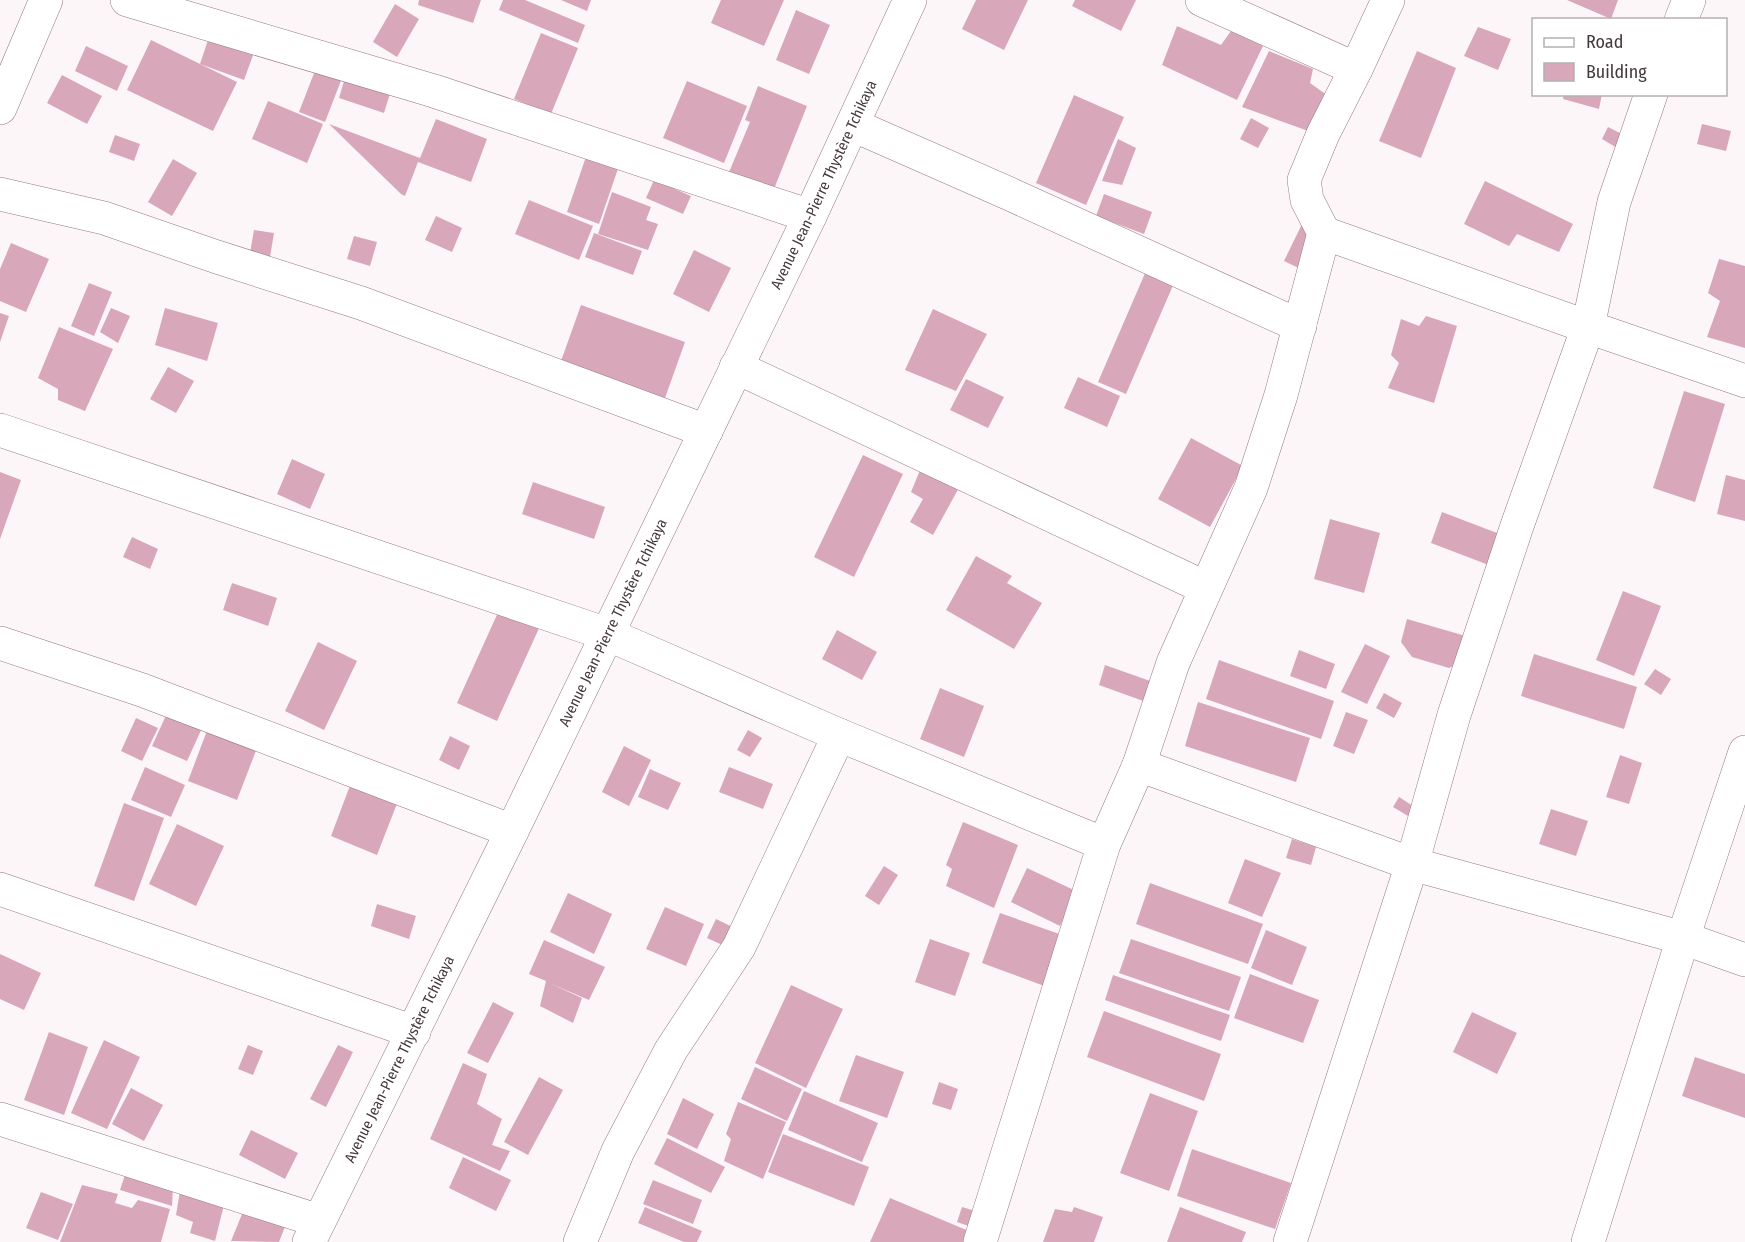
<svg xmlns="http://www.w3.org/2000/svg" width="1745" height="1242" font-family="'Fira Sans Condensed',sans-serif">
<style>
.building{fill:#d9a7ba}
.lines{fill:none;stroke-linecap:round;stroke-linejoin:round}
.minor-casing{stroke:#977884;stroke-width:34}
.minor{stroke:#fff;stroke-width:33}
.labels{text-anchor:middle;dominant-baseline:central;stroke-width:6;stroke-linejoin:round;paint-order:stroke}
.street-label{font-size:15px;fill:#46393e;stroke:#fff}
</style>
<rect width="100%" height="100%" fill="#fdf6f8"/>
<g class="building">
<polygon points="419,0 481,0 473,23 418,5"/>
<polygon points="503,0 525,0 585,25 578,43 499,10"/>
<polygon points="561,0 591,0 587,11"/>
<polygon points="721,0 784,0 764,46 711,23"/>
<polygon points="976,0 1028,0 1004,50 962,29"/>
<polygon points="1075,0 1136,0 1121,31 1072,6"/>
<polygon points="1567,0 1618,0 1611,19"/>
<polygon points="395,4 419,19 397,57 373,42"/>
<polygon points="796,10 830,25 809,74 776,60"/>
<polygon points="1177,26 1221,45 1231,31 1263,46 1237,100 1162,65"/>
<polygon points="1478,27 1511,39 1498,70 1464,56"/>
<polygon points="211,31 256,47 244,80 200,64"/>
<polygon points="541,33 578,48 551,114 514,99"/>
<polygon points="151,40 237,82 213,131 127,90"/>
<polygon points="86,46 128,66 117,91 75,71"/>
<polygon points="1269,51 1313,69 1310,83 1327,95 1311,132 1242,107"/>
<polygon points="1417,51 1456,68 1421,158 1379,141"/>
<polygon points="316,68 342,78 325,122 299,112"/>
<polygon points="347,71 392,87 384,113 339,98"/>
<polygon points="62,75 102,96 87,124 47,103"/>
<polygon points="687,81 747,106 724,163 663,138"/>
<polygon points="758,86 807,106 772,194 727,177 750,122 745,120"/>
<polygon points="1564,94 1602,94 1599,109 1563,99"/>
<polygon points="1074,95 1124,117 1086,205 1036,183"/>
<polygon points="268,101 323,124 307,163 252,139"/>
<polygon points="1251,118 1269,128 1258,148 1240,139"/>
<polygon points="436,119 487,139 471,182 418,162 405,196 401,194 329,124 420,158"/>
<polygon points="1702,124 1731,131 1726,151 1697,144"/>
<polygon points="1608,127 1624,135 1617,148 1602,139"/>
<polygon points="115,135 140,144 134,161 109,152"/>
<polygon points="1118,139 1136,148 1122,185 1102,181"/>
<polygon points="588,151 620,163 599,224 567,212"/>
<polygon points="173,159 197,173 172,216 148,202"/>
<polygon points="654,180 691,196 683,214 646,198"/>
<polygon points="1485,181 1573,224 1559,252 1517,234 1509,246 1464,224"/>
<polygon points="612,192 651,207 646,220 658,224 648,250 598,234"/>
<polygon points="1104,194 1152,212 1144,234 1096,216"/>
<polygon points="529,200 593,226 579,260 515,234"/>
<polygon points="436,216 462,228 452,252 425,240"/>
<polygon points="1303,222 1324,233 1305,271 1284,261"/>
<polygon points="254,230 274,233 270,257 250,253"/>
<polygon points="594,233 642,251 633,275 585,257"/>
<polygon points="354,236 377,242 370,266 347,259"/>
<polygon points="11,243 49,259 26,312 0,301 0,269"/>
<polygon points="694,250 731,268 709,312 673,294"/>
<polygon points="1719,259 1745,266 1745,348 1707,337 1720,301 1708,293"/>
<polygon points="1146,271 1174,283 1126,394 1098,382"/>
<polygon points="89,283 112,292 94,336 71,326"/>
<polygon points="581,305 685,342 665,398 561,361"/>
<polygon points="111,308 130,316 118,343 100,332"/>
<polygon points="165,308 218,323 207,361 155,345"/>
<polygon points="933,309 987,334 956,391 905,370"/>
<polygon points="0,313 9,316 0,342"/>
<polygon points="1426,316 1457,326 1434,403 1388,388 1399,363 1391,355 1401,319 1419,326"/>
<polygon points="59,327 113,349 85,411 58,400 58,389 38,378"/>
<polygon points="168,367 194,381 176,413 150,399"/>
<polygon points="1078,377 1120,396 1107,427 1064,408"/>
<polygon points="966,379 1004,397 988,428 950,410"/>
<polygon points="1684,391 1725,404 1695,502 1653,488"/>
<polygon points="1191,438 1243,466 1210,527 1158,499"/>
<polygon points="863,455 903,474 854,577 814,557"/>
<polygon points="292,459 325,474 310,509 277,494"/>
<polygon points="923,463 961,484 933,535 910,522 923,499 911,492"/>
<polygon points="0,472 21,480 0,539"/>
<polygon points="1726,475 1745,480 1745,521 1717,514"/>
<polygon points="533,482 605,507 594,539 522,514"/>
<polygon points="1442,512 1518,541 1507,572 1431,543"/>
<polygon points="1330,519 1380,533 1364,593 1314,579"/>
<polygon points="132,537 158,549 150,569 123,557"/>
<polygon points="976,556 1012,576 1007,583 1042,603 1014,649 946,610"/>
<polygon points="232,583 277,598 268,626 223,610"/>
<polygon points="1623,591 1661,606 1634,676 1596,660"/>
<polygon points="500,608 540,626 497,721 457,703"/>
<polygon points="1407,619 1483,641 1456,665 1449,668 1412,657 1401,642"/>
<polygon points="837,630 877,652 862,680 822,659"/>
<polygon points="318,642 357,661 324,730 285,711"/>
<polygon points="1365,644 1390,656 1367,704 1341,692"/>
<polygon points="1299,650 1335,664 1326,689 1290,676"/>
<polygon points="1534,654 1637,687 1624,729 1521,696"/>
<polygon points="1219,660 1334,701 1321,739 1206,699"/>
<polygon points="1105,665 1153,682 1146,702 1099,685"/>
<polygon points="1655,669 1671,679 1661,695 1644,684"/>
<polygon points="940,688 984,706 964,757 920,739"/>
<polygon points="1384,693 1402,703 1394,718 1376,708"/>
<polygon points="1198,702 1310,738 1296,782 1185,746"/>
<polygon points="168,711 203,726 187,761 152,746"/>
<polygon points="1346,712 1368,720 1354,754 1333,746"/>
<polygon points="136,718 158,728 142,761 121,751"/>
<polygon points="208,728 257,748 237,800 188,781"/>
<polygon points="748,730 762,738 750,757 737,750"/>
<polygon points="450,736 470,746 459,770 439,760"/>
<polygon points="624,746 651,760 629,806 602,792"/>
<polygon points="1620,755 1642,763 1629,804 1606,797"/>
<polygon points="145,767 185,785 171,817 131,800"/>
<polygon points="729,767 773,784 763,809 719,792"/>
<polygon points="650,769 681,783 668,810 638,797"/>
<polygon points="351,783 398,801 377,855 331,836"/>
<polygon points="1399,797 1413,806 1408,816 1393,807"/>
<polygon points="124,803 164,818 134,901 94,886"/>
<polygon points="1551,809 1588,821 1576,856 1539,844"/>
<polygon points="963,822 1018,845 994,908 946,886 952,869 946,865"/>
<polygon points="177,824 224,846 196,906 149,884"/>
<polygon points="1292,839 1316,847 1311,865 1286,858"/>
<polygon points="1245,859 1281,873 1262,917 1228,903"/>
<polygon points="884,866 898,875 879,905 865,896"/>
<polygon points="1027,868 1076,891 1060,926 1011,902"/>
<polygon points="1150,883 1263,924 1248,964 1136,924"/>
<polygon points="568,893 612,914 594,954 550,932"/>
<polygon points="377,904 416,916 409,939 371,926"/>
<polygon points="665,907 704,924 686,966 646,949"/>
<polygon points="1000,913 1065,936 1047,987 982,963"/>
<polygon points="716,919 749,935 740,953 707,938"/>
<polygon points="1266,930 1307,947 1292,985 1251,968"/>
<polygon points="930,939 970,953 955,996 915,982"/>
<polygon points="1131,939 1241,977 1229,1011 1119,973"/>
<polygon points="544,940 605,967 589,1000 549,983 582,998 573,1023 540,1006 546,981 529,974"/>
<polygon points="0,954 41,973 24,1010 0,999"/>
<polygon points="1250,974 1319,1000 1303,1043 1234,1018"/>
<polygon points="1113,975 1230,1015 1221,1041 1105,1000"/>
<polygon points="791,985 843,1009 806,1088 755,1063"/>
<polygon points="493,1002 514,1013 488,1063 467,1053"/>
<polygon points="1104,1011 1221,1054 1204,1101 1087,1057"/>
<polygon points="1472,1012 1517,1033 1497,1074 1453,1052"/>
<polygon points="49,1032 88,1047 64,1115 24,1100"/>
<polygon points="104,1040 140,1057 107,1129 71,1113"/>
<polygon points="248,1045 263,1051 253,1075 238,1069"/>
<polygon points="338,1045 353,1052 326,1107 310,1099"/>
<polygon points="856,1055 904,1072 887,1118 839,1101"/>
<polygon points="1695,1057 1745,1074 1745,1118 1682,1096"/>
<polygon points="463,1063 487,1074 477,1104 502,1119 492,1145 510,1151 500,1171 430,1139"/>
<polygon points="755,1067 802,1089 787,1121 741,1099"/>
<polygon points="539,1077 563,1090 528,1155 504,1142"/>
<polygon points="939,1082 958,1089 951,1110 932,1104"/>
<polygon points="131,1088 163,1105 144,1141 112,1124"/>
<polygon points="804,1091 878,1123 862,1162 788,1130"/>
<polygon points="1150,1093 1198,1111 1169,1191 1120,1173"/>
<polygon points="683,1098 714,1114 697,1149 667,1134"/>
<polygon points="738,1102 786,1122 763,1179 724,1161 731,1139 726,1134"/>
<polygon points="251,1130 298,1153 285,1179 239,1155"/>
<polygon points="783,1134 869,1167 854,1206 768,1172"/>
<polygon points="667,1138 725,1167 711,1193 654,1164"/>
<polygon points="1192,1149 1291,1183 1275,1229 1177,1196"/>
<polygon points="463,1157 511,1180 496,1211 449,1188"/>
<polygon points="126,1172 173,1187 172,1206 120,1190"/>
<polygon points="653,1180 702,1200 693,1224 643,1204"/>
<polygon points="82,1185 118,1194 115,1203 132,1208 138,1200 170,1209 161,1242 60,1242"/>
<polygon points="181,1185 226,1197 215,1241 190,1233 193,1222 176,1215"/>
<polygon points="41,1192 73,1204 58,1240 26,1228"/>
<polygon points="249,1197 290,1214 279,1242 231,1241"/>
<polygon points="890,1198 976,1234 972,1242 870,1242"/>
<polygon points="645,1207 702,1231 697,1242 684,1242 638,1223"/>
<polygon points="962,1207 985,1214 980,1230 957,1222"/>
<polygon points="1074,1207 1103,1217 1094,1242 1043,1242 1055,1209 1072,1212"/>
<polygon points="1180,1207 1246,1232 1242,1242 1167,1242"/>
</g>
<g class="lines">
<g class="minor-casing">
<g id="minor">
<polyline points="127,0 434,91 810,216"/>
<polyline points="1202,0 1356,69"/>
<polyline points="1681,20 1689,0"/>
<polyline points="0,108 46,0"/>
<polyline points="853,125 1012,195 1300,326"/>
<polyline points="0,194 104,218 217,257 361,303 706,431"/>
<polyline points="1324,233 1588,327 1745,381"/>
<polyline points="736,367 1206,588"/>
<polyline points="0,430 607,634 839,735 1104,844"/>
<polyline points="0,643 142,690 512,831"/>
<polyline points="1139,765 1412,864 1683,938 1745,960"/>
<polyline points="0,889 414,1032"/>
<polyline points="0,1119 319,1221"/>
<path id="s1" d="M309,1242L512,831L810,216L910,0"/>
<polyline points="580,1242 618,1151 671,1050 739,947 839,735"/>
<polyline points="980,1242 1104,844 1139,765 1173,663 1251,488 1281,395 1324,233 1307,200 1304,180 1323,134 1356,69 1388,0"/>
<polyline points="1290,1242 1412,864 1454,715 1518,523 1588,327 1614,202 1651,94"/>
<polyline points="1588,1242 1683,938 1745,752"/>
</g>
</g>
<use href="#minor" class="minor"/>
</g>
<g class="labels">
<g class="street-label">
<text stroke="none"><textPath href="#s1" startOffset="1176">Avenue Jean-Pierre Thystère Tchikaya</textPath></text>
<text stroke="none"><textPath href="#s1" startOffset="690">Avenue Jean-Pierre Thystère Tchikaya</textPath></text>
<text stroke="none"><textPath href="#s1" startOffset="204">Avenue Jean-Pierre Thystère Tchikaya</textPath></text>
</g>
</g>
<rect x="1532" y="18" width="195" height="78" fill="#ffffff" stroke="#b5b0b2" stroke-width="1.5"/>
<rect x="1544" y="38" width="30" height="9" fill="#ffffff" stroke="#b5b0b2" stroke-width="1.5"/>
<text x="1586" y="48" font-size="18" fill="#46393e">Road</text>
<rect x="1544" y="63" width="30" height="18" fill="#d9a7ba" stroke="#b5b0b2" stroke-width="1.5"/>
<text x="1586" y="78" font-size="18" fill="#46393e">Building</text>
</svg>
